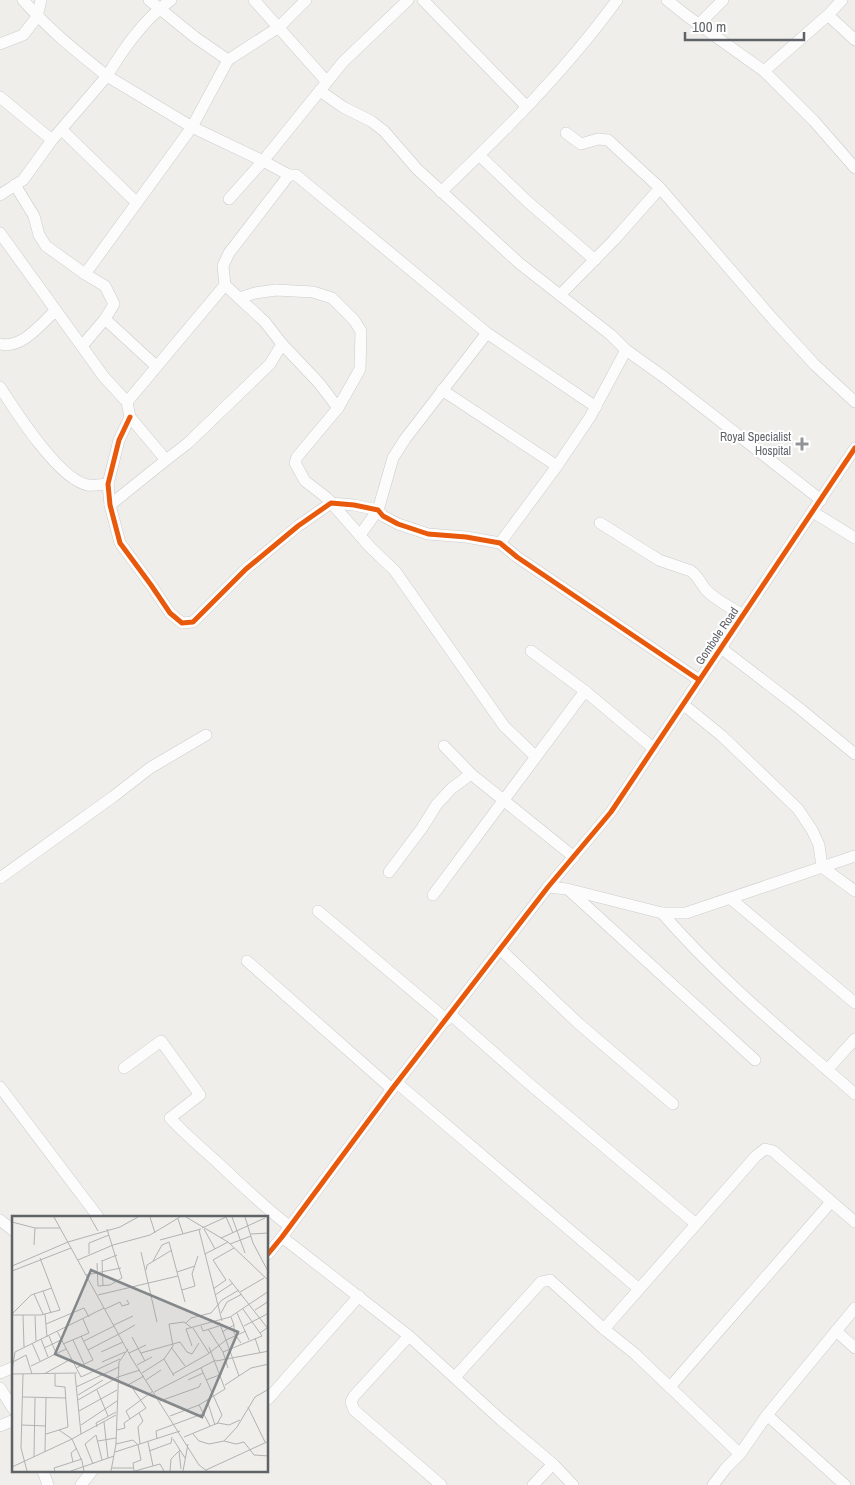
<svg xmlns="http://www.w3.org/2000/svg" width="855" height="1485" font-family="'Archivo Narrow',sans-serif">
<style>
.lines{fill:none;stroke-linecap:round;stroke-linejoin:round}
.minor-casing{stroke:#cbcccc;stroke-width:12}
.minor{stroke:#fdfcfc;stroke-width:11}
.cycleway-casing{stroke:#fff;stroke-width:8}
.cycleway{stroke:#e8590c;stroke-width:5}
.poi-dot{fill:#919496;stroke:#fff;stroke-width:2}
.labels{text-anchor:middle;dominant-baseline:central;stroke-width:4;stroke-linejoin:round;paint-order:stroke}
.poi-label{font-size:12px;fill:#5f6368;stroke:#fff;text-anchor:end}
.street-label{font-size:12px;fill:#5f6368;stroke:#fff}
.inset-road{fill:none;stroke:#b1b2b2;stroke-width:1}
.view{fill:#84888a;fill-opacity:0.15;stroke:#84888a;stroke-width:2.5}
.inset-edge{fill:none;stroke:#5f6368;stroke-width:2.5}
</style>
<rect width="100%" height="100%" fill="#efeeea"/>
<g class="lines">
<g class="minor-casing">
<g id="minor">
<path d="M23,0C48,29 77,52 107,76C124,48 144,19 171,0"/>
<polyline points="149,0 196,38 228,60"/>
<polyline points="254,0 327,82"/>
<polyline points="423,0 526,106"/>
<polyline points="667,0 687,16 764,71 814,121 855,168"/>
<polyline points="828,15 855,40"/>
<polyline points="699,24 723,0"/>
<polyline points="0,44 23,35 37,17 41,0"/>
<polyline points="764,71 828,15 842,0"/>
<polyline points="320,91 343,107 371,121 384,131 417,169 519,263 611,335 626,350 664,377 821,500"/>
<polyline points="0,97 52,140"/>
<polyline points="62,130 136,202"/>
<polyline points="566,133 581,144 598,139 608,140 660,188 772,318 815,365 855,402"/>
<polyline points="479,155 528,202 595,260"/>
<polyline points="289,175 229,253 223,266 225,285 265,322 282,344 319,383 338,408"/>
<polyline points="15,185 34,216 39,235 46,246 85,274 105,286 114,304 105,319 82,346"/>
<path d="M441,192C504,132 566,70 617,0"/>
<polyline points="0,195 23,180 52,140 107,76 192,127 263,161 289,175 296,175 487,333 596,407"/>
<polyline points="229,199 263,161 343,62 408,0"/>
<polyline points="0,233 104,377 127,402 130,417 166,460 188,443 270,364 282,344"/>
<polyline points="85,274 192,127 228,60 279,27 306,0"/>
<polyline points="560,295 614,240 660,188"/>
<polyline points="239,298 255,293 276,290 313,292 332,298 354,320 361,331 360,369 338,408 297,457 295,463 305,481 327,498 370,547 395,571 504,726 535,756"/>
<polyline points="105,319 156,366"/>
<path d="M0,344C22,349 40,325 55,311"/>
<path d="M0,387C16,412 59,480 88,485C94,486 102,484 108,484"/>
<polyline points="442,390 557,466"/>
<polyline points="127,402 225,285"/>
<polyline points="130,417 119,440 108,484 110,505 120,543 151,585 170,613 182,623 193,622 246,569 298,526 331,503 354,505 378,510 383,516 398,524 428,534 466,537 500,543 517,557 699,680"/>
<polyline points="110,505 166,460"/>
<polyline points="813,512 855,538"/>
<path d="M600,523L659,560L691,571C698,576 701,584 706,590C717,601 730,607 743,615"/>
<polyline points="360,535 378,510 393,458 405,439 487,333"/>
<polyline points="500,543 557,466 590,417 626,350"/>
<polyline points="721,648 799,708 855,754"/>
<polyline points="531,651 585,691 653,748"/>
<polyline points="684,705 722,736 798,809 812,830 819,845 822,867 855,891"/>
<polyline points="444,746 471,774 574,857"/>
<polyline points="389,872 422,828 437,804 452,788 471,774"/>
<polyline points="0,878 114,796 150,768 206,735"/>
<polyline points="548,887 567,889 662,913 686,913 855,856"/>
<polyline points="570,891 755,1060"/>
<polyline points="433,895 585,691"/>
<polyline points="731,899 855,1003"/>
<polyline points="318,911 447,1020"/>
<path d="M662,913C720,980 789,1036 855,1094"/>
<polyline points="500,949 578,1023 673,1104"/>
<polyline points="247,961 392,1089"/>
<polyline points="450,1014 526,1081 696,1224"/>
<path d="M124,1068L161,1041L200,1095L170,1118C185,1134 200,1147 216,1161C240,1184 263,1206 289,1226"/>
<polyline points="827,1070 855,1039"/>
<polyline points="397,1083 639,1289"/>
<polyline points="0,1087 99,1218"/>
<polyline points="0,1220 14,1231"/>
<polyline points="282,1237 409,1336 501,1420 553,1464 573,1485"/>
<polyline points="268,1254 282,1237 392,1089 500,949 548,887 611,812 855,448"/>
<polyline points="604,1329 756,1156 765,1149 773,1151 855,1222"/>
<polyline points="836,1331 855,1348"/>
<polyline points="409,1336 354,1396 351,1402 354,1410 441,1485"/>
<polyline points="0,1373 14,1367"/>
<polyline points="455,1377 541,1282 550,1280 604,1329 634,1353 740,1454"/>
<polyline points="670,1387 831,1202"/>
<polyline points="0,1388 14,1410"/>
<polyline points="268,1399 359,1296"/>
<polyline points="767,1415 845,1485"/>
<polyline points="0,1426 14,1420"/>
<polyline points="43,1471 48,1485"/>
<polyline points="81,1485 92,1471"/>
<polyline points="533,1485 553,1464"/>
<polyline points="713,1485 726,1468 740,1454 767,1415 855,1308"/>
</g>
</g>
<use href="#minor" class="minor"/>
<g class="cycleway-casing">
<g id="cycleway">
<polyline points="130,417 119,440 108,484 110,505 120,543 151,585 170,613 182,623 193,622 246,569 298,526 331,503 354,505 378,510 383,516 398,524 428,534 466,537 500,543 517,557 699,680"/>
<polyline points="268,1254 282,1237 392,1089 500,949 548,887 611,812 855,448"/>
</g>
</g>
<use href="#cycleway" class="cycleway"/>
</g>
<path class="poi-dot" d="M799.5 436.5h5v5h5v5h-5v5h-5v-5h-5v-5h5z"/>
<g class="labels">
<g class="poi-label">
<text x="791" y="437">Royal Specialist<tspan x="791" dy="14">Hospital</tspan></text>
</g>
<g class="street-label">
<text transform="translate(717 636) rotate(-56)">Gombole Road</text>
</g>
</g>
<g transform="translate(12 1216)">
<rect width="256" height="256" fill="#efeeea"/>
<path class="inset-road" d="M42,1L120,143L187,249L195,255M78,1L86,15M138,1L143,17M174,1L216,26L257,65M214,1L221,17M220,1L233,37M233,1L241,27L257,57M166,3L171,18M0,6L23,12H48M190,12L214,1M192,13L203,33M187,14L210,105M239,18L257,17M209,22L253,2M148,24L189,13M218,28L239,20M22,29L23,12M129,36L145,106M77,38V27L97,19M193,38L216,26M66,44L101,29L138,19L168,1M90,44L91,70M90,45L105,39M141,45L150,29L157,26L173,86M85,47L86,70L98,69L110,62L95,13M0,50L56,26L108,11L126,1M134,54L135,49L160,34M0,55L59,32M165,56L183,50M74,59L109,52M217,63L257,114M201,73L214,64L201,44L222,32M170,74L183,70L180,58L186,40M31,75L39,97M228,76L252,62M22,78L31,98M86,79L166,60M203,79L221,67M93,93L108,86L110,90L117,88L115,84M231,93L248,117M243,94L257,85M209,97L215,86L230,78M225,97L237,124M0,98L19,79L40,72M33,98L35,121M0,99H29L48,94L28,42M11,99L12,131M23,100L24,125M174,107L179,102L199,97L210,84L227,74M34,108L72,92L77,101M102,109L121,100M222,109V117L229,127M189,110L191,115L207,110M232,110L257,97M181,112L197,137M196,113L211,136L216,152M45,115L69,161L108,143M210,116L222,109L219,101M107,118L123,109M37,120L44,137M120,121L133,145M243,122L248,137M29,123L36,141M61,124L72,148M72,125L102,110M20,127L28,145M51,128L77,117L71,103M180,130L174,113L218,101L257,75M159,131L173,150M32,132L49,124M76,134L107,118M89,136L111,126M211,136L250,120L248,117L255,112M117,137L134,129M129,137L168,126L175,136L180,138L187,127M152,143L162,160M204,145L257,135M1,146L14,139L20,158M90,146L113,136M125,149L140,141M19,150L54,133M64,152L81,144L69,120M189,152L210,199L205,208M0,155L3,136L92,92M130,157L152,143L161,130L157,108L172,106L180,112M0,158L65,157M11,158L9,232L15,255M32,158L59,143M43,158V170L53,171L54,187L56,211L47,214M63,158L69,218L60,223L70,245L72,255M161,158L196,138L214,124L207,106M227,160L214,124L234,115M134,164L149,154M176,164L191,157M194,164L210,158M213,169L239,152L257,148M114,170L132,160M64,171L107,151M85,174L96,200M142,176L204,144M66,179L91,164M11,181L54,182M66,184L106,161L128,154M195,184L203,209M148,185L187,171L189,167M187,189L198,210M236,191L253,226M67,195L105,174M127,197L131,205L126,211L128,228M158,200L187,189L213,173L197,131M118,203L114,195L141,175M92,206L96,242M163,208L190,198M10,209L34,210M69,209L105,185M85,211L84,207L104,196M105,214L113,212L112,207L134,192L121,173M69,218L104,199M181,218L187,225L197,228L212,225L224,228L232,226L242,239L257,240M172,221L206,207L217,209L228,204M145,223L144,215L163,208M161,223L173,242M86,225L104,222M212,225L225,211L243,181L257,173M136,226L141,250M104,228L121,224L126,229L129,244L121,247L122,255M137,235L159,227L160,221M167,235L169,253M33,236L34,182M103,236L168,215M22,241L23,182M61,246L59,237L65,232M81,248L73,228L84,219L90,244M0,251L60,223L47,214L34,218M100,252H121M194,254L257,225M43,255L42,252L70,243M59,255L102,240M99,255L104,228L107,146L116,133M123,255L148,248L152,255M158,255L159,243L168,234M171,255L176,228"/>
<path class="view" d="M79,54L226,116L190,201L43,138Z"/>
<rect width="256" height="256" class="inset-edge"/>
</g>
<path d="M685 32v8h119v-8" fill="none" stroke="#5f6368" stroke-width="2.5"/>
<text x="692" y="32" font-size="15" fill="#5f6368" stroke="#ffffff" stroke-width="4" paint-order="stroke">100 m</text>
</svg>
